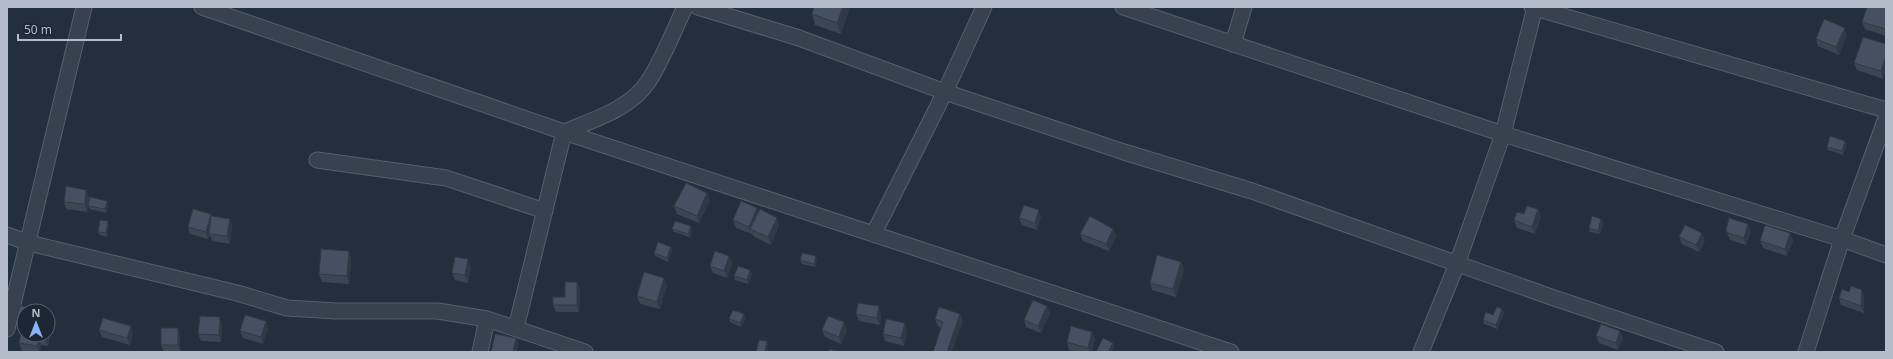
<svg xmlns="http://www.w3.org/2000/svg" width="1893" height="359" font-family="'Noto Sans',sans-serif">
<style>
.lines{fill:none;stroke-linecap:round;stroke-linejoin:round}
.minor-casing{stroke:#565f6c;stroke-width:17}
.minor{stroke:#38414e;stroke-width:15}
.wall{fill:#3b4654}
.shaded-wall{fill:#303945}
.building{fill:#455162;stroke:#303945}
</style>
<rect width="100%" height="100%" fill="#242f3e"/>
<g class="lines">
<g class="minor-casing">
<g id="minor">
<polyline points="202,7 564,132 1231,352"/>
<polyline points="698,7 799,38 945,92 1124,152 1252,191 1554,298 1716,352"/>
<polyline points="1123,7 1503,134 1842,239 1886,255"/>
<polyline points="1532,7 1886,110"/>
<polyline points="1233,44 1244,7"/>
<polyline points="317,160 446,178 545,211"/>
<polyline points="874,233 945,92 984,7"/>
<polyline points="7,235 29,243 237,293 287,308 336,311 438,311 487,319 585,352"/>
<path d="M516,328L564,132C593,120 630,109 648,82C662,61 674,30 685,7"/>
<polyline points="7,329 84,7"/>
<polyline points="480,352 487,319"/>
<polyline points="1421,352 1457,264 1503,134 1535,7"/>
<polyline points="1806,352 1842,239 1886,118"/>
</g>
</g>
<use href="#minor" class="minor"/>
</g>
<g class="wall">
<polygon points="850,7 841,34 815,25 812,14"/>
<polygon points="1886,7 1886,36 1865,29 1862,22"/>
<polygon points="1847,35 1839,55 1818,46 1816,39"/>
<polygon points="1886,44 1883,79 1857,70 1854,63"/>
<polygon points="1845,141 1847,144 1843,155 1828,150 1827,147"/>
<polygon points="86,190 89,198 87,212 66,209 64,202"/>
<polygon points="710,200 699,223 677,214 674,206"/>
<polygon points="107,201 108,205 106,213 90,209 88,206"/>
<polygon points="1538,209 1541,217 1535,234 1517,228 1514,220 1524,214"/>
<polygon points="759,212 777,218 779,225 771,245 753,236 752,234 736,228 733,220"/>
<polygon points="212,216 230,219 232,226 230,244 212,241 210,235 208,239 190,234 188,227"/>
<polygon points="1041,217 1037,230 1022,225 1019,218"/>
<polygon points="1601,219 1603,223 1600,234 1590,232 1589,228"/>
<polygon points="108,221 109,225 107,237 100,235 98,232"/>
<polygon points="672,229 692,229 690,237 674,232"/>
<polygon points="1113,229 1116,236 1109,251 1083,241 1080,234"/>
<polygon points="1726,230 1751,231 1746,245 1730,240"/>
<polygon points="1790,233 1793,241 1787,256 1763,248 1760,241"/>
<polygon points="1679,237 1705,240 1699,252 1682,244"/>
<polygon points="671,247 672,251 668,262 655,256 654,253"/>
<polygon points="349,251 351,258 349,284 322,282 319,274"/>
<polygon points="729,256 732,263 727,278 713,273 710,266"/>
<polygon points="468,259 471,267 468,283 455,280 452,273"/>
<polygon points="800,260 817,260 815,267 802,264"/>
<polygon points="1181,262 1184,270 1176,297 1152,290 1150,283"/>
<polygon points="752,273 748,284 735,280 734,276"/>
<polygon points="667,285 660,309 640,304 637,296"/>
<polygon points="580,289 579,312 556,312 553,305 565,297"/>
<polygon points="1862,290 1864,298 1864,313 1841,305 1839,298 1849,292"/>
<polygon points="1047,306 1050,313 1041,333 1026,327 1024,320"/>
<polygon points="24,311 24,321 18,319 17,315"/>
<polygon points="1504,313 1497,329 1484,324 1483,320 1493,315"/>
<polygon points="744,314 745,318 741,327 730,322 729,319"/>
<polygon points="856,314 881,314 880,325 859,321"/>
<polygon points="960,314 963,321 941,328 938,326 935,319"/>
<polygon points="266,321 268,328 263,344 243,338 240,331"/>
<polygon points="222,325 221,342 201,341 198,334"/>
<polygon points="178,328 180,335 180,352 164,352 161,345"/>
<polygon points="99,330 133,333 130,345 102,337"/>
<polygon points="822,330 847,330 841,344 825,337"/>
<polygon points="907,330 904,346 885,341 883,334"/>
<polygon points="1620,331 1623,338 1618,350 1599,343 1596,336"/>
<polygon points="1092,332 1095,339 1092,352 1078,352 1069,350 1067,342"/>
<polygon points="50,334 48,346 41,345 40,352 30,352 22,351 19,343"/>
</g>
<g class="shaded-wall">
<polygon points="843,7 850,7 841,34 837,23"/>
<polygon points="1845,28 1847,35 1839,55 1836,47"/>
<polygon points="1886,56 1886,71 1883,79 1881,71"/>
<polygon points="1845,141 1847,144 1843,155 1842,151"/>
<polygon points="86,190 89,198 87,212 85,204"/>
<polygon points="707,193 710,200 699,223 697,216"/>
<polygon points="107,201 108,205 106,213 105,209"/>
<polygon points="757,208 760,215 750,229 752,234 749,227"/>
<polygon points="1538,209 1541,217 1535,234 1532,227"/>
<polygon points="1039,210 1041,217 1037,230 1035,223"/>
<polygon points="211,214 213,221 209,234 210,235 208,239 206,232"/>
<polygon points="777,218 779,225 771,245 768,237"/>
<polygon points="230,219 232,226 230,244 227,236"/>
<polygon points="1601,219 1603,223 1600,234 1598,231"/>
<polygon points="108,221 109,225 107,237 106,233"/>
<polygon points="1748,224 1751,231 1746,245 1744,238"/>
<polygon points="691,226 692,229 690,237 688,234"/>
<polygon points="1113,229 1116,236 1109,251 1106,244"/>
<polygon points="1702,233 1705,240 1699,252 1696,245"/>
<polygon points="1790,233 1793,241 1787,256 1785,249"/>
<polygon points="671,247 672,251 668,262 667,258"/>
<polygon points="349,251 351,258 349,284 347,276"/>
<polygon points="729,256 732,263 727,278 724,271"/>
<polygon points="816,256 817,260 815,267 814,264"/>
<polygon points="468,259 471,267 468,283 465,275"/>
<polygon points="1181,262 1184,270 1176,297 1173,289"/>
<polygon points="750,270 752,273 748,284 747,280"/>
<polygon points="664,278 667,285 660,309 657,302"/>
<polygon points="577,282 580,289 579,312 577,305"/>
<polygon points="1862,290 1864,298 1864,313 1861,306"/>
<polygon points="879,306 881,314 880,325 877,318"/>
<polygon points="1047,306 1050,313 1041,333 1038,326"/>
<polygon points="1502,309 1504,313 1497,329 1496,325"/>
<polygon points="744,314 745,318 741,327 740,323"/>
<polygon points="960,314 963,321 952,352 947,352"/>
<polygon points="220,317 222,325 221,342 219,335"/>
<polygon points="266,321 268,328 263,344 261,337"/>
<polygon points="844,322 847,330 841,344 839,337"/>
<polygon points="905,323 907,330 904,346 901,338"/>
<polygon points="131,326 133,333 130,345 127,338"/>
<polygon points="48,328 50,334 48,346 45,339 46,335 48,335"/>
<polygon points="178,328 180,335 180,352 178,345"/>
<polygon points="1620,331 1623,338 1618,350 1616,343"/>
<polygon points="1092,332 1095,339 1092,352 1090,352 1088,348"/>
<polygon points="39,338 41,345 40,352 39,352 37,346"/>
<polygon points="516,338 519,345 517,352 513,352"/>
<polygon points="767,341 768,345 767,352 765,352"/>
<polygon points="1113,343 1114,347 1112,352 1108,352"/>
</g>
<g class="building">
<polygon points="814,7 843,7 837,23 812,14"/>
<polygon points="1867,7 1886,7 1886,29 1862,22"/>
<polygon points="1824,19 1845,28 1836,47 1816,39"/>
<polygon points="1863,37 1886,44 1886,56 1881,71 1854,63"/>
<polygon points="1830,136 1845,141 1842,151 1827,147"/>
<polygon points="686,183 707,193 697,216 674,206"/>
<polygon points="66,186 86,190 85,204 64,202"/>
<polygon points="90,197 107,201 105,209 88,206"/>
<polygon points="741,201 757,208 749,227 733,220"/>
<polygon points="1024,205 1039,210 1035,223 1019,218"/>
<polygon points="1527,206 1538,209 1532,227 1514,220 1517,212 1524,214"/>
<polygon points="193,209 211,214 206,232 188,227"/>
<polygon points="760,209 777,218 768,237 750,229"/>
<polygon points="211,216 230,219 227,236 209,234"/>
<polygon points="1090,216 1113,229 1106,244 1080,234"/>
<polygon points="1592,216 1601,219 1598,231 1589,228"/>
<polygon points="1729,218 1748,224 1744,238 1728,233 1726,230"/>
<polygon points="100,220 108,221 106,233 98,232"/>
<polygon points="675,221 691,226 688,234 672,229"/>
<polygon points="1685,225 1702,233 1696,245 1679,237"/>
<polygon points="1765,225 1790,233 1785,249 1760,241"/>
<polygon points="658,242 671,247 667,258 654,253"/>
<polygon points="321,249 349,251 347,276 319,274"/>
<polygon points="715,251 729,256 724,271 710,266"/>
<polygon points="802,253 816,256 814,264 800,260"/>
<polygon points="1157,255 1181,262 1173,289 1150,283"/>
<polygon points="455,257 468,259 465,275 452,273"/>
<polygon points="738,266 750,270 747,280 734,276"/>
<polygon points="644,272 664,278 657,302 637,296"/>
<polygon points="565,282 577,282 577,305 553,305 553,297 565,297"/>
<polygon points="1851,286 1862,290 1861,306 1839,298 1842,289 1849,292"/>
<polygon points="1033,300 1047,306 1038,326 1024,320"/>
<polygon points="858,303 879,306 877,318 856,314"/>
<polygon points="20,305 38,311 24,311 24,318 17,315"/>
<polygon points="939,307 960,314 947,352 933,352 943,322 935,319"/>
<polygon points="1497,307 1502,309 1496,325 1483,320 1486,312 1493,315"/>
<polygon points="733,310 744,314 740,323 729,319"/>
<polygon points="245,315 266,321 261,337 240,331"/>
<polygon points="200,316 220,317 219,335 198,334"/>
<polygon points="828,316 844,322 839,337 822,330"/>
<polygon points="103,318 131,326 127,338 99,330"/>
<polygon points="886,319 905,323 901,338 883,334"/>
<polygon points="23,322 24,322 24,335 46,335 45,339 39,338 37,346 19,343"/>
<polygon points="1601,324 1620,331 1616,343 1596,336"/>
<polygon points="1071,326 1092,332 1088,348 1067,342"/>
<rect x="161" y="328" width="17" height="17"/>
<polygon points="495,334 516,338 513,352 491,352"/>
<polygon points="1103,338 1113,343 1108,352 1096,352"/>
<polygon points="759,340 767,341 765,352 756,352"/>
<polygon points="829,349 840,352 829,352"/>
</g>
<rect width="1893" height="359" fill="none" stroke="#b4bcc9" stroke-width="16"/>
<g transform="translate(36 323)"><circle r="19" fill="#1d2633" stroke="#59626f"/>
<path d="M0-3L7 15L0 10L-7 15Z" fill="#8ab4f8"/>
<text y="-6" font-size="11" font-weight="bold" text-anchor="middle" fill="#b4bcc9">N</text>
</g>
<path d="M18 34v6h103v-6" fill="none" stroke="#b4bcc9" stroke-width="2"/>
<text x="24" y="34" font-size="12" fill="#b4bcc9" stroke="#1d2633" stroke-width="3" paint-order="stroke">50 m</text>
</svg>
